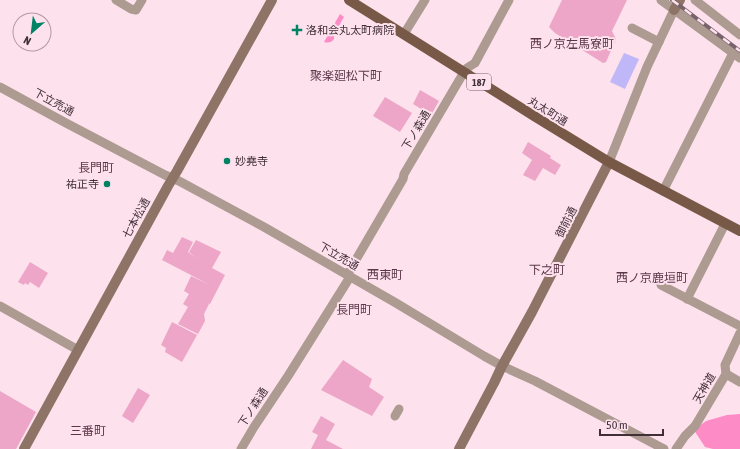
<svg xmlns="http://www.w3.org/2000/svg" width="740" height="449" font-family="'Asap Condensed','Noto Sans JP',sans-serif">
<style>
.green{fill:#eda6c8}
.forest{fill:#fd8cc6}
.water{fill:#bfb7f8}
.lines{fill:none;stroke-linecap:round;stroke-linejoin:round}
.street{stroke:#ad9a90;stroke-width:9}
.secondary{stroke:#8e7466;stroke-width:10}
.primary{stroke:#785948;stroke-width:10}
.rail-casing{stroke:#78636d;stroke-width:4}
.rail{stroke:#fde1ed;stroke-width:2.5;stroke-dasharray:8;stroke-linecap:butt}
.poi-dot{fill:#008364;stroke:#fde1ed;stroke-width:1.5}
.labels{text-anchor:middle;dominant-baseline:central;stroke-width:4;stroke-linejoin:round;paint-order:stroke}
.shield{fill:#fde1ed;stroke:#79646e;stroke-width:1}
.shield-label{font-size:10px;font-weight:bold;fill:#412f38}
.poi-label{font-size:11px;fill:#412f38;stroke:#fde1ed;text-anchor:start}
.street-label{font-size:11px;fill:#412f38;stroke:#fde1ed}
.neighbourhood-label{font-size:12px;fill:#5c3749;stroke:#fde1ed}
</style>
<rect width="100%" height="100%" fill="#fde1ed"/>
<g class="green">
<polygon points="562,0 627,0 612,31 616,39 606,62 603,63 555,33 549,27"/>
<polygon points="420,90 439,101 431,115 413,104"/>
<polygon points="385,97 412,113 400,132 373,116"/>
<polygon points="528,142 551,156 550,158 561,165 555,175 543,168 535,181 523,175 532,160 522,153"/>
<polygon points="182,237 193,242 188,252 196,258 189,252 196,240 221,252 212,268 225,275 210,304 206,303 209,304 204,314 205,321 198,334 178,324 188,307 183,304 189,294 184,291 191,276 210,285 162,260 167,250 173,253"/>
<polygon points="30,262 48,273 39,288 30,282 28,285 25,283 24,285 18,282"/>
<polygon points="172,322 197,335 182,362 165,352 166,348 161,345"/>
<polygon points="343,360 372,379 369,387 384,397 372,416 321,390"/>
<polygon points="138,388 150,395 133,423 122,416"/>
<polygon points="0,391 36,412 16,449 0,449"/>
<polygon points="321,416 335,424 326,440 343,449 311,449 318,435 312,432"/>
</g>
<g class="forest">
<path d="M340,14L344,17C340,23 338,29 334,34V39C331,43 328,43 324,42Z"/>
<polygon points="740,414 740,449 713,449 705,447 694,430 706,421 727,415"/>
</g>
<polygon class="water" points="624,53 639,59 625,89 610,82"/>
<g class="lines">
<g class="street">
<polyline points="116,0 131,9 136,10 142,0"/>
<polyline points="661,0 740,58"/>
<polyline points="695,0 740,35"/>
<polyline points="632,28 659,42"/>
<polyline points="404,34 425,0"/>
<polyline points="0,87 66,123 165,175 179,181 264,227 396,303 484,356 502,366 535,381 664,449"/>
<polyline points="609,162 647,67 674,10"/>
<polyline points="663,191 733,53"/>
<polyline points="347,275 403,179 404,174 464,72 467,68 475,63 509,0"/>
<polyline points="661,285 740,326"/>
<polyline points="687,299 725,224"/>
<polyline points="0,306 78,350"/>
<polyline points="726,374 740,382"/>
<polyline points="395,416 399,409"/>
<polyline points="241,449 254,427 288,376 350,277"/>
<polyline points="676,449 685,436 695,426 726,374 725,365 740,333"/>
</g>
<g class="secondary">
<polyline points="674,10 680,0"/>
<polyline points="24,449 168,186 177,171 272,0"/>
<polyline points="459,449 494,383 502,366 532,312 609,162"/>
</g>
<polyline class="primary" points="349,0 534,116 609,162 740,231"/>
<g class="rail-casing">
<polyline id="rail" points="672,0 740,51"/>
</g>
<use href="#rail" class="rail"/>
</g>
<g class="poi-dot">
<path d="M295 24h4v4h4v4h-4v4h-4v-4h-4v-4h4z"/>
<circle cx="227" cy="161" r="4"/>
<circle cx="107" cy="184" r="4"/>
</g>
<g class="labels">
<rect class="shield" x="467" y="74" width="24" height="16" rx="3"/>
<g class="shield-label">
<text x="479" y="82">187</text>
</g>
<g class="poi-label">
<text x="306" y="30">洛和会丸太町病院</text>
<text x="235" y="161">妙堯寺</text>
<text x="99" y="184" text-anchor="end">祐正寺</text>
</g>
<g class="street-label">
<text transform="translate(54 102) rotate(29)">下立売通</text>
<text transform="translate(548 111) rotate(32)">丸太町通</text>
<text transform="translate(416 130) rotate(-59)">下ノ森通</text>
<text transform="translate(136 218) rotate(-61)">七本松通</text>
<text transform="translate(566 222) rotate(-63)">御前通</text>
<text transform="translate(339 256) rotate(30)">下立売通</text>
<text transform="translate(704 388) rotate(-60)">天神道</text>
<text transform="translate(253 407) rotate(-57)">下ノ森通</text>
</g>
<g class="neighbourhood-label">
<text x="572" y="44">西ノ京左馬寮町</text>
<text x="346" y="76">聚楽廻松下町</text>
<text x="96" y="168">長門町</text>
<text x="547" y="270">下之町</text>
<text x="385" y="275">西東町</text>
<text x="652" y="278">西ノ京鹿垣町</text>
<text x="354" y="310">長門町</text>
<text x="88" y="431">三番町</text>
</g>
</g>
<g transform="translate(32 32) rotate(208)"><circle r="19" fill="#fde1ed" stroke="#b29aa5"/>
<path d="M0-3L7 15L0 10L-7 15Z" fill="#008364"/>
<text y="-6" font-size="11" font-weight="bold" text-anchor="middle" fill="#412f38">N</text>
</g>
<path d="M600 429v6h63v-6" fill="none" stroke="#412f38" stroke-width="2"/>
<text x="606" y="429" font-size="12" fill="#412f38" stroke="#fde1ed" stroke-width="3" paint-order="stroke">50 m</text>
</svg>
